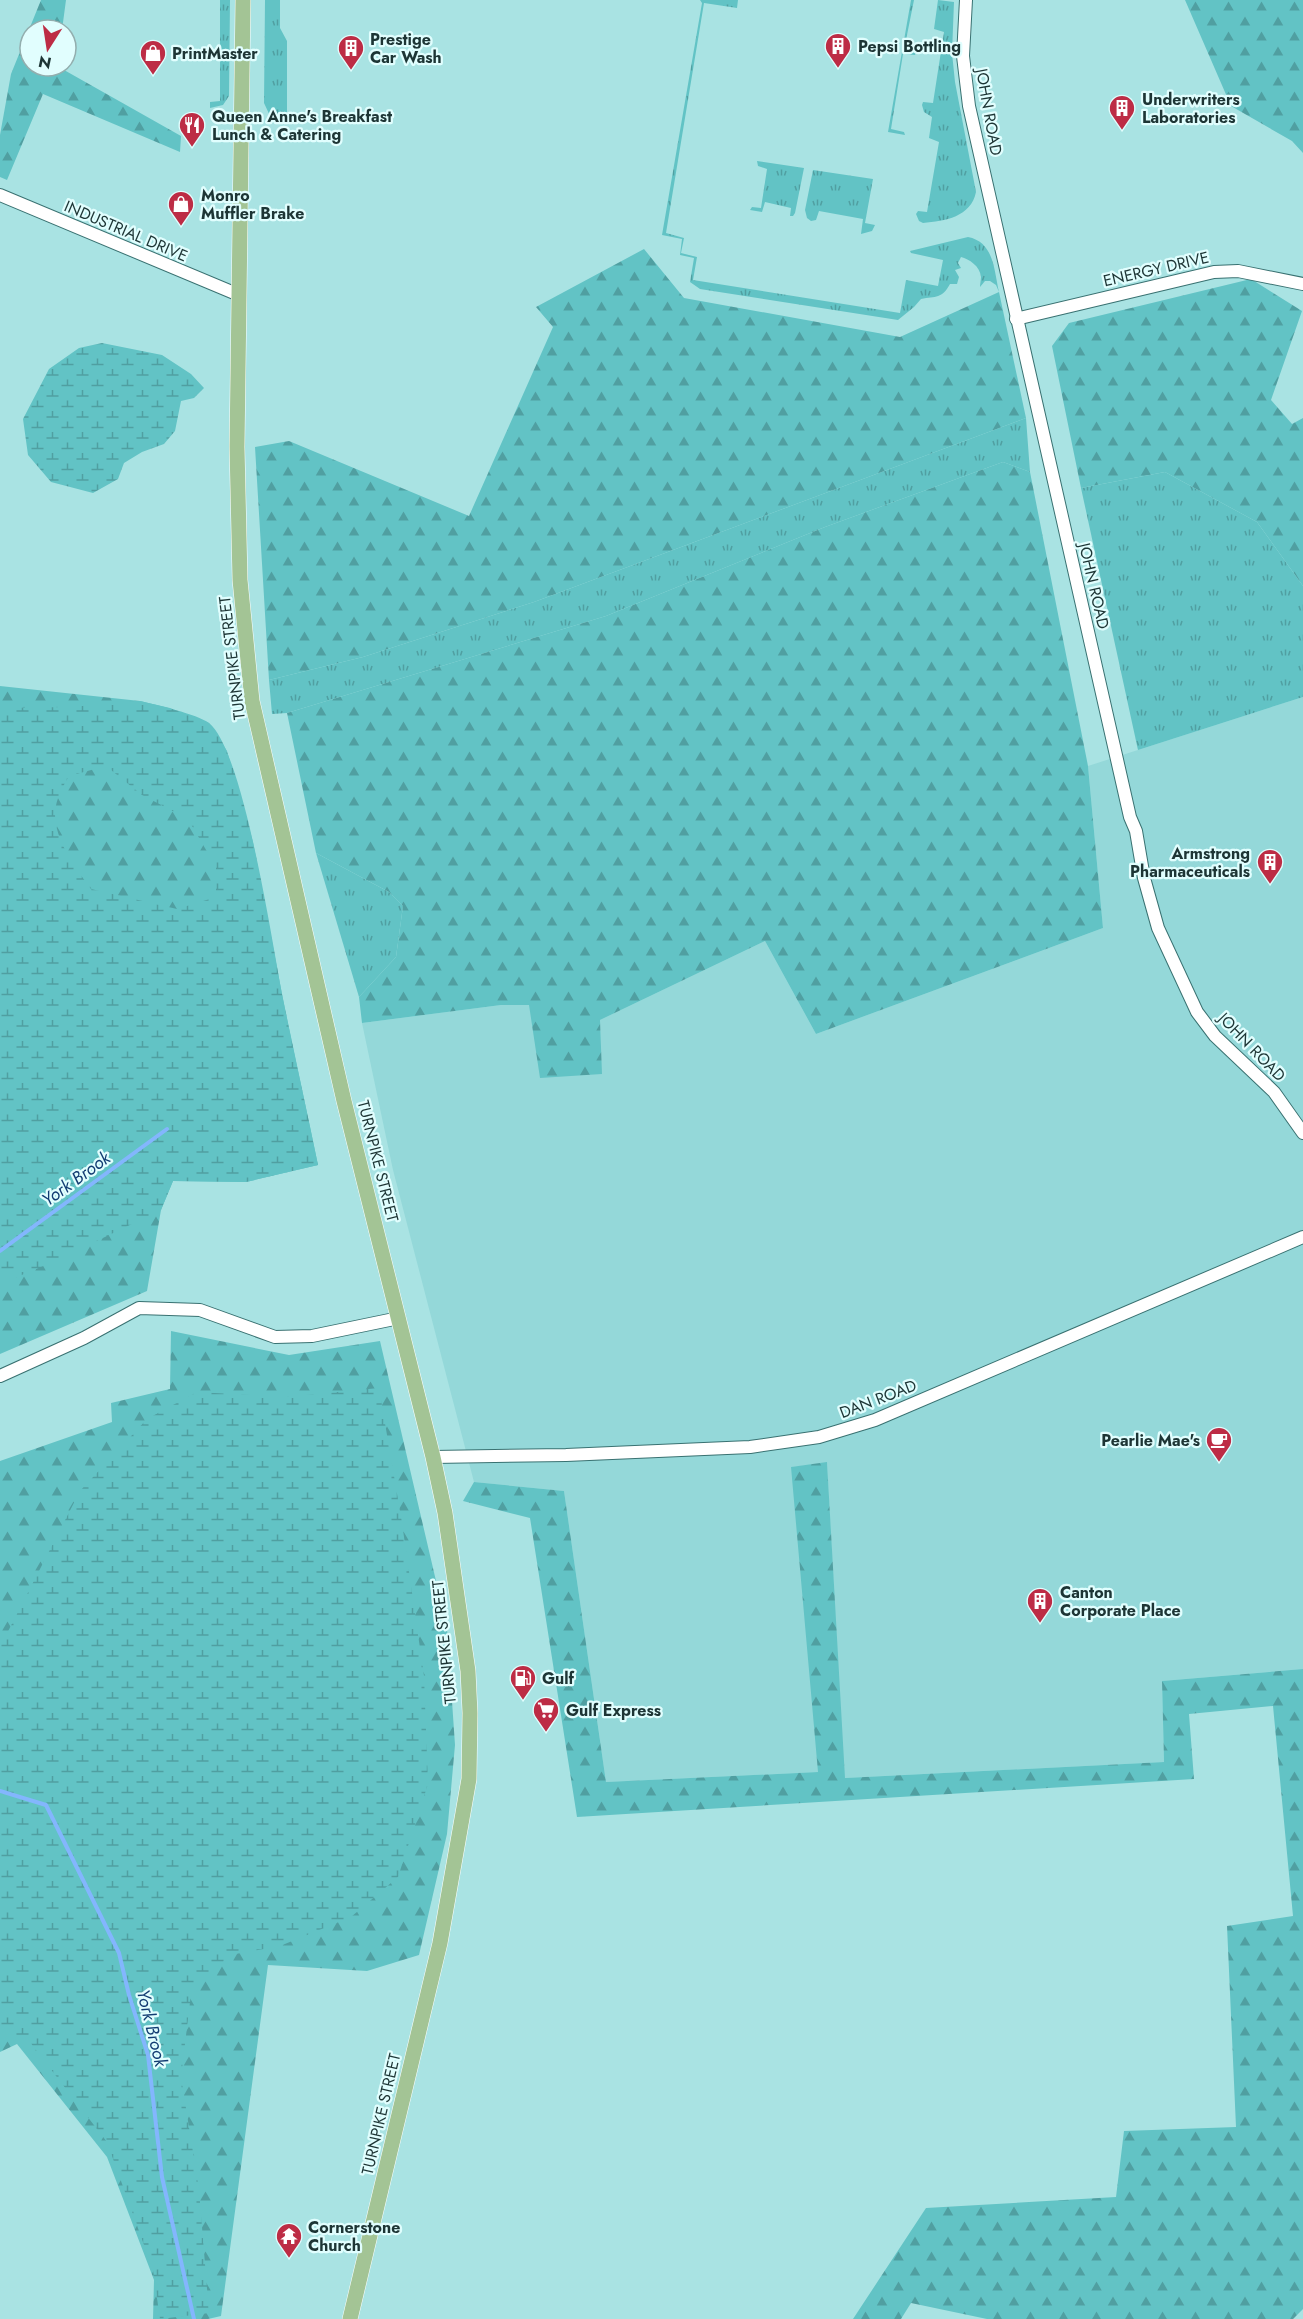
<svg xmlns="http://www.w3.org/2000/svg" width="1303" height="2319" font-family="Jost,sans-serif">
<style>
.built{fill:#94d8d9}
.grass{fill:url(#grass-tufts)}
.forest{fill:url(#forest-firs)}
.wetland{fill:url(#wetland-marsh);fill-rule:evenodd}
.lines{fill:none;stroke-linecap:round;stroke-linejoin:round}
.stream{stroke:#83b6fd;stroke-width:4}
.minor-casing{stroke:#397171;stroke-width:14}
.major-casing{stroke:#fff;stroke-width:16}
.minor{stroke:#fff;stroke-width:12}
.major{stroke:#a3c495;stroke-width:15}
.labels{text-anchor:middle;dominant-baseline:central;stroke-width:4.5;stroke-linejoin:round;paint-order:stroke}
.poi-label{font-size:16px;font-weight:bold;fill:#1d3535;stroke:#e1fefe;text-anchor:start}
.street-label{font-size:16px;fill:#1d3535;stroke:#e1fefe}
.water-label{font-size:18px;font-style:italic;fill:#123c72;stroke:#e1fefe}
</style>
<defs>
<pattern id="grass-tufts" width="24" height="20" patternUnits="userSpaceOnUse" patternTransform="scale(1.5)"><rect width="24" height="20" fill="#62c3c5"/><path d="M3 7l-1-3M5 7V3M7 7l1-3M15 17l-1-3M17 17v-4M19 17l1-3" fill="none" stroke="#509fa1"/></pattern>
<pattern id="forest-firs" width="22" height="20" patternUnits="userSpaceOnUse" patternTransform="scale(1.5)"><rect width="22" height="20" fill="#62c3c5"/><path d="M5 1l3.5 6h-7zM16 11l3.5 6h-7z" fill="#509fa1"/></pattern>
<pattern id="wetland-marsh" width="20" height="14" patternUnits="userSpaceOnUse" patternTransform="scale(1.5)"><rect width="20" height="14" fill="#62c3c5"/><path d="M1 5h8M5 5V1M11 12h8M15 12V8" fill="none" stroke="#509fa1"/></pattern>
</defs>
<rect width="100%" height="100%" fill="#a9e3e3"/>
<polygon class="built" points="1303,697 1303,1669 1162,1681 1164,1762 844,1778 827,1463 792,1467 819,1772 606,1782 564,1491 474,1482 393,1170 362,1023 501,1005 530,1005 601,1074 600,1020 765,941 816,1034 1103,928 1088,766"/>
<g class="grass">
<polygon points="220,0 230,0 229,96 223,105 210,108 210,102 220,101"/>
<polygon points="265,0 280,0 280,28 287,41 287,119 271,118 264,103"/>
<path d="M700,0H738L737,8L704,3L666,233L684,238L681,253L697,257L693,280L900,313L906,280L938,286L943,260L911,253L910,251L968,237C994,242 994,270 999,292L996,285L990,281H985L980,287C980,284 981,280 981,277C980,266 969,259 961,257L958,263L961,268L955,270L959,277L957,284H950C942,299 936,296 921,299L914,307L898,320L700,289L690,282L694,258L680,255L682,239L662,235L702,3Z"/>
<polygon points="911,0 914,0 905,45 917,50 915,55 903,54 891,129 904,132 905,135 888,132"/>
<path d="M938,0L954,2L952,53L955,82L976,192C971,217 945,221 923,223L919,221L916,214L918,211L927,212L939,142L929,138L932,117L924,112L922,105L923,102L933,103L944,32L934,29Z"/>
<polygon points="757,161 804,168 795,213 793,216 790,216 791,208 765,202 762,212 750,210 752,207 761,208 767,169 758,166"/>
<polygon points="813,170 873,179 865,223 875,225 872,231 861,234 863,219 819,211 816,220 811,221 807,218 805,210"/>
<polygon points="1026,418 1030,472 1003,462 825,527 606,616 287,713 272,714 269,680 363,657 534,602"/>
<polygon points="1165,472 1257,522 1303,586 1303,697 1138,750 1081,488"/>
<polygon points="316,853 389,892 403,906 396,957 359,997"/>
</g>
<g class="forest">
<polygon points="41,0 66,0 62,30 30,30 30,66 57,66 181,136 180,152 43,94 7,180 0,177 0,135 11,74"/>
<polygon points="1185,0 1303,0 1303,153 1292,141 1231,106"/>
<polygon points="644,249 684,298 900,337 999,292 1026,418 534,602 363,657 269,680 255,447 289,441 469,516 553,327 536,307"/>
<polygon points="1251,279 1302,311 1271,400 1292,424 1303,418 1303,586 1257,522 1165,472 1081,488 1052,346 1069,323"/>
<polygon points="1003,462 1030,472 1088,766 1103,928 816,1034 765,941 600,1020 602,1074 540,1078 529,1005 501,1005 362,1023 359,997 396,957 403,906 389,892 316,853 287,713 606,616 825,527"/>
<polygon points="0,686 140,701 170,708 209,723 227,751 253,842 283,999 318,1165 246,1182 173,1181 161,1210 147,1291 0,1354"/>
<polygon points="171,1331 289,1355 380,1341 447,1628 455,1745 447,1834 419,1955 367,1971 268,1965 221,2316 208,2319 153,2319 154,2280 107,2157 17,2044 0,2052 0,1461 112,1422 111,1403 170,1389"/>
<polygon points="827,1462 845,1778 1164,1762 1162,1681 1303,1669 1303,2309 1293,2319 987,2319 911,2303 901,2319 853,2319 926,2208 1116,2197 1124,2131 1236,2127 1227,1926 1293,1916 1273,1706 1189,1714 1194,1779 577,1817 530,1518 463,1501 474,1482 564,1491 606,1782 818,1772 791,1467"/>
</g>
<g class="wetland">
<polygon points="102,343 162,355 191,374 204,388 194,398 181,401 175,431 164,444 142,452 124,463 118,479 93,493 51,482 28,455 23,419 49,369 79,348"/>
<path d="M140,701C156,705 197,714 209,723C244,751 273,948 283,999C294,1055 307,1110 318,1165L246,1182L173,1181L161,1210L53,1262L0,1284V708L71,707ZM106,766L142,795L188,819L216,867V897L177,909L91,889C75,868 54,839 55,812C56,799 63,786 69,776Z"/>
<polygon points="379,1388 402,1523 424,1676 428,1784 398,1877 351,1917 280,1946 230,1955 191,1994 181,2077 199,2190 209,2313 160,2319 153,2270 107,2142 29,2041 0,2033 0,1647 80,1491 147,1419 197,1392 285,1397"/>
</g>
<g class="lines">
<g class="stream">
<polyline points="0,1251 167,1129"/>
<polyline points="0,1791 46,1805 119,1953 129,1995 148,2055 162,2177 194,2319"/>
</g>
<g class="minor-casing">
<g id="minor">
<polyline points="966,0 963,56 969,106 1130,817 1136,831 1144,878 1158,928 1197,1012 1215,1036 1274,1092 1303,1133"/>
<polyline points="0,195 239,295"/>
<polyline points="1016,319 1214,272 1238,271 1303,284"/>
<polyline points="0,1376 84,1338 139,1308 200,1310 275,1337 312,1336 399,1318"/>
<polyline points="433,1457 566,1455 750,1447 819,1437 875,1420 1303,1237"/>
</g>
</g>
<g class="major-casing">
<polyline id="major" points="243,0 237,447 240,580 252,701 344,1101 433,1457 445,1513 468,1671 470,1713 469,1779 440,1943 350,2319"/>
</g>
<use href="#minor" class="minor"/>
<use href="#major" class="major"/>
</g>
<defs>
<g id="building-pin" transform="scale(1.35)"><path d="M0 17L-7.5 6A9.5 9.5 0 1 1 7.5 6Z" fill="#bd2c45" stroke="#e1fefe"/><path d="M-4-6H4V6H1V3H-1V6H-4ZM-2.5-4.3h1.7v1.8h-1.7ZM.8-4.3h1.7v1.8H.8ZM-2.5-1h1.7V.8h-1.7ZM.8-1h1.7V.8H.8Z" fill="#fff"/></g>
<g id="shop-pin" transform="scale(1.35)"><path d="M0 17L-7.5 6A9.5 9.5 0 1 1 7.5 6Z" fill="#bd2c45" stroke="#e1fefe"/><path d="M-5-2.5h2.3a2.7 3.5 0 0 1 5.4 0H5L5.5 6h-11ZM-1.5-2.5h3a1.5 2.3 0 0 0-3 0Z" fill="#fff"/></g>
<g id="restaurant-pin" transform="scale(1.35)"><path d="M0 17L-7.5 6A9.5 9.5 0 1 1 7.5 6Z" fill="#bd2c45" stroke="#e1fefe"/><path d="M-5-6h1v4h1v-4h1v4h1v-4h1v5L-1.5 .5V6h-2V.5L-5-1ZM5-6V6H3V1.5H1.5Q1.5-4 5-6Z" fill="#fff"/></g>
<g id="cafe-pin" transform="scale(1.35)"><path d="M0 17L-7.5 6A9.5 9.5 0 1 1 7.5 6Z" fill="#bd2c45" stroke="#e1fefe"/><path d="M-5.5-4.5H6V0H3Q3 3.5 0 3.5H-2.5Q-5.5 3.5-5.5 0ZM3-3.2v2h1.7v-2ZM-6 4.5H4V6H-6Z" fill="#fff"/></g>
<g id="fuel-pin" transform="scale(1.35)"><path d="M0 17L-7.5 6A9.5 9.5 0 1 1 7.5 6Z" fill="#bd2c45" stroke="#e1fefe"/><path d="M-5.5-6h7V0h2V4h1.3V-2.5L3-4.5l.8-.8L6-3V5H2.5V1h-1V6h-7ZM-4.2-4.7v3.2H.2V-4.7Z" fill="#fff"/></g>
<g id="supermarket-pin" transform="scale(1.35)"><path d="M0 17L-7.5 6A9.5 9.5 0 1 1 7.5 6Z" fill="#bd2c45" stroke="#e1fefe"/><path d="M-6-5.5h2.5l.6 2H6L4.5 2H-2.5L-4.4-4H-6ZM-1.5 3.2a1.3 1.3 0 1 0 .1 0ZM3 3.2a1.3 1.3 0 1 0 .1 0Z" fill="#fff"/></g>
<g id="temple-pin" transform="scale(1.35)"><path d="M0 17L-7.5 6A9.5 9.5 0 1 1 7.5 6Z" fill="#bd2c45" stroke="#e1fefe"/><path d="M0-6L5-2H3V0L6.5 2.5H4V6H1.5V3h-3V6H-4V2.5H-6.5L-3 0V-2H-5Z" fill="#fff"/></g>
</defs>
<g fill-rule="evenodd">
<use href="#building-pin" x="838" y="46"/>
<use href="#building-pin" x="351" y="48"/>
<use href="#shop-pin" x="153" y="53"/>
<use href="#building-pin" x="1122" y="108"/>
<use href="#restaurant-pin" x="192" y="125"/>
<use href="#shop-pin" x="181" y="204"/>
<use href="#building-pin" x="1270" y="862"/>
<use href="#cafe-pin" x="1219" y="1440"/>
<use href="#building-pin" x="1040" y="1601"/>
<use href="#fuel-pin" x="523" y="1678"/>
<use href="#supermarket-pin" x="546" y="1710"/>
<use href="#temple-pin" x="289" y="2236"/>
</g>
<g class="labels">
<g class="poi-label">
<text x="370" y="39">Prestige<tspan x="370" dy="18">Car Wash</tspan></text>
<text x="858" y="46">Pepsi Bottling</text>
<text x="172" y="53">PrintMaster</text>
<text x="1142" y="99">Underwriters<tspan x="1142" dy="18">Laboratories</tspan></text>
<text x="212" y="116">Queen Anne's Breakfast<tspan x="212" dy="18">Lunch &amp; Catering</tspan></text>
<text x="201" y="195">Monro<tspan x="201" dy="18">Muffler Brake</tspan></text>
<text x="1250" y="853" text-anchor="end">Armstrong<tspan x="1250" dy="18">Pharmaceuticals</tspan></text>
<text x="1200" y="1440" text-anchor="end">Pearlie Mae's</text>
<text x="1060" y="1592">Canton<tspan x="1060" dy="18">Corporate Place</tspan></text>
<text x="542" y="1678">Gulf</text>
<text x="566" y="1710">Gulf Express</text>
<text x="308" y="2227">Cornerstone<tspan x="308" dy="18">Church</tspan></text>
</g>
<g class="street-label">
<text transform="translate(989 112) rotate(80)">JOHN ROAD</text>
<text transform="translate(126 231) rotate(23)">INDUSTRIAL DRIVE</text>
<text transform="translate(1156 269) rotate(-13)">ENERGY DRIVE</text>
<text transform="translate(1094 586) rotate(77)">JOHN ROAD</text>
<text transform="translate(232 658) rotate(-97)">TURNPIKE STREET</text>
<text transform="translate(1252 1047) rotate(46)">JOHN ROAD</text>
<text transform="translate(378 1161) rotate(76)">TURNPIKE STREET</text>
<text transform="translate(878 1399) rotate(-21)">DAN ROAD</text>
<text transform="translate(444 1642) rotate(-96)">TURNPIKE STREET</text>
<text transform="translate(381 2114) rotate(-77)">TURNPIKE STREET</text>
</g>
<g class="water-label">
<text transform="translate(76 1179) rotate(-36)">York Brook</text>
<text transform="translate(152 2028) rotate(76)">York Brook</text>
</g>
</g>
<g transform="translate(48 48) rotate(192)"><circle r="28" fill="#e1fefe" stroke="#93aeae" stroke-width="1.5"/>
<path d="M0-4.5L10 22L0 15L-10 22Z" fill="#bd2c45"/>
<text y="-9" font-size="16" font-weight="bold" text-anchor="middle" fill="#1d3535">N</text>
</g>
</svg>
